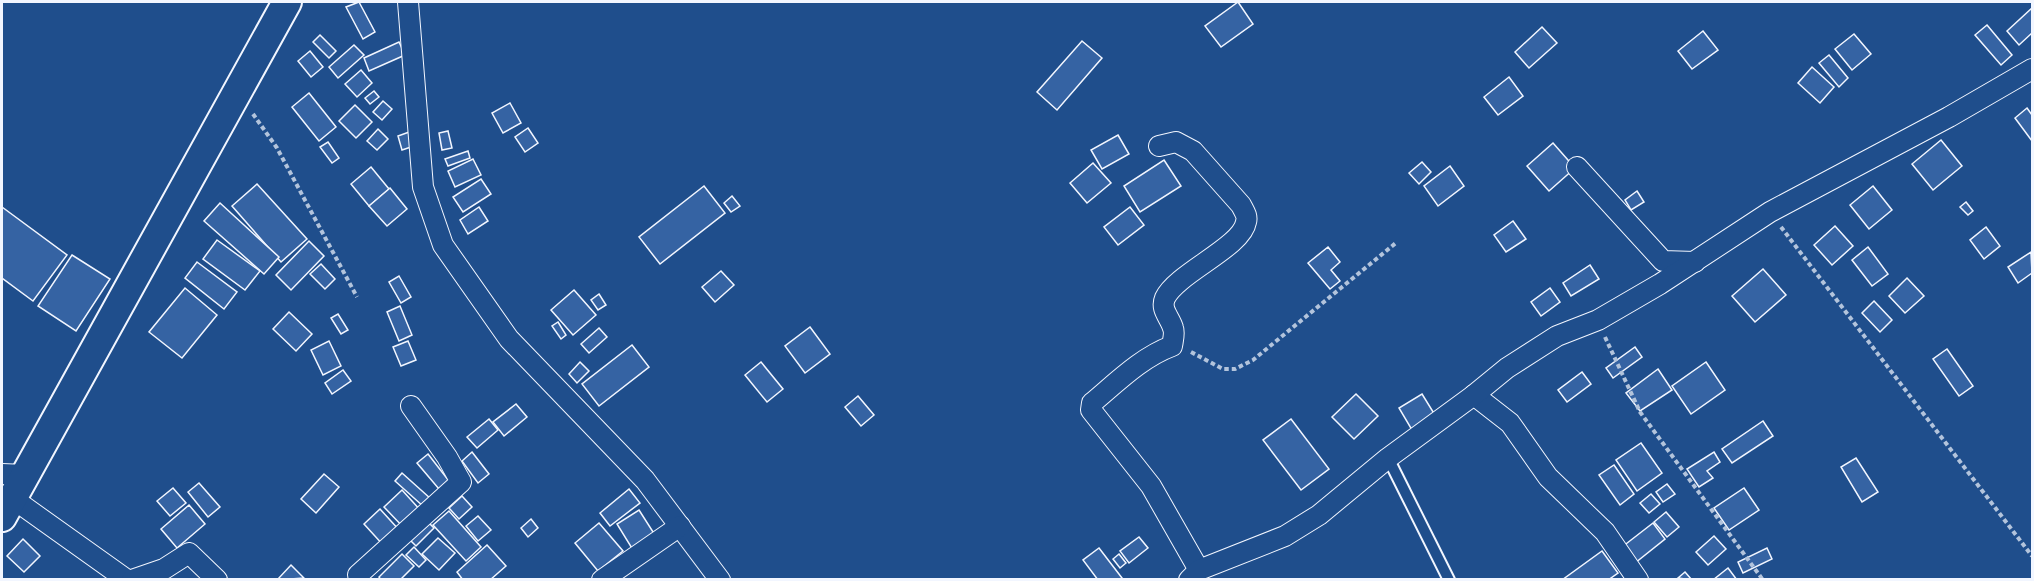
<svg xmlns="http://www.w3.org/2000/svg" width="2034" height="581" font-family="Poppins,sans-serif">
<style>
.building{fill:#3563a3;stroke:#f2f6ff;stroke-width:1.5}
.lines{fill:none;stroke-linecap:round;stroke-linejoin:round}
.lane-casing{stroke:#f2f6ff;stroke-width:14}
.street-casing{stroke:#f2f6ff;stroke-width:22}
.secondary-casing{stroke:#f2f6ff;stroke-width:32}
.path{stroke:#b3c4dc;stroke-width:4;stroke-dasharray:4.5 3;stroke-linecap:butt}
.lane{stroke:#1f4e8c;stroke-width:10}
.street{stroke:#1f4e8c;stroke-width:20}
.secondary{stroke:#1f4e8c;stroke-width:28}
</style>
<rect width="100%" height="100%" fill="#1f4e8c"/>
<g class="building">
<polygon points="359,2 375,32 363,39 346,7"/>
<polygon points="1238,2 1253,24 1221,47 1205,26"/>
<polygon points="2032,8 2032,33 2019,45 2007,31"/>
<polygon points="1987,25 2012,55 2001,65 1975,35"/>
<polygon points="1542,27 1557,43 1529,68 1515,52"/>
<polygon points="1703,31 1718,50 1692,69 1678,51"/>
<polygon points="1854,34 1871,54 1852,70 1835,49"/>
<polygon points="320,35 336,51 329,58 313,42"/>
<polygon points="1082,41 1102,58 1057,110 1037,92"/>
<polygon points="399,42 405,55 369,71 364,58"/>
<polygon points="354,45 364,55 338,78 329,67"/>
<polygon points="310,51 323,67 311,77 298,61"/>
<polygon points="1829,55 1848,78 1839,87 1819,63"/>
<polygon points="1812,67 1834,87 1820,103 1798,83"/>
<polygon points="361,70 372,83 357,97 345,84"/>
<polygon points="1509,77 1523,96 1498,115 1484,97"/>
<polygon points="374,91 379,97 370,104 365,98"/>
<polygon points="309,93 336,127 319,141 292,107"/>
<polygon points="383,101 392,109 382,120 373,112"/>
<polygon points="510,103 521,123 503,133 492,113"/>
<polygon points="355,105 372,122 356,138 339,121"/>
<polygon points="2027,108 2032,115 2032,141 2015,118"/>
<polygon points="528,128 538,143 525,152 515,137"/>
<polygon points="378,129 388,139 377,150 367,141"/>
<polygon points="412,131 417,145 402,150 398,136"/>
<polygon points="448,131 452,148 442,150 439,133"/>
<polygon points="1118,135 1129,154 1102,169 1091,150"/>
<polygon points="1941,140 1962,166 1933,190 1912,164"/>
<polygon points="328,142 339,158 332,163 320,147"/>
<polygon points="1553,143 1575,168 1549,191 1527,166"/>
<polygon points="468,151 470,158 448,166 445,159"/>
<polygon points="473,159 481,175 455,187 448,171"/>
<polygon points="1164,160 1181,186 1140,212 1124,186"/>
<polygon points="1422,162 1431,172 1419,184 1409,173"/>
<polygon points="1093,163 1111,183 1087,203 1070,183"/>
<polygon points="1450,166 1464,186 1438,206 1424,186"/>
<polygon points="371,167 389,189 369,206 351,184"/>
<polygon points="481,179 491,194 463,212 453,197"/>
<polygon points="257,184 307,239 281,262 232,206"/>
<polygon points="704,186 725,213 660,264 639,237"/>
<polygon points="1873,186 1892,210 1869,229 1850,205"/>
<polygon points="390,188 407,209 387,226 369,206"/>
<polygon points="1637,191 1644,202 1631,210 1625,200"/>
<polygon points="732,196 740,206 731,212 724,203"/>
<polygon points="1966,202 1973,211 1968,215 1960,207"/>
<polygon points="220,203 279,257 264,274 204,221"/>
<polygon points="2,207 67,255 33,301 2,278"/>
<polygon points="479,207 488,221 468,234 460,220"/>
<polygon points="1130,207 1144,225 1118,245 1104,227"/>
<polygon points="1513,221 1526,239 1506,252 1494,235"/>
<polygon points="1835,226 1853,246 1832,265 1814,245"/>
<polygon points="1986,227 2000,246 1984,259 1970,240"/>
<polygon points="217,240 260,271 245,290 203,259"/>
<polygon points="309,241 324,256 291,290 276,275"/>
<polygon points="1328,247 1340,262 1331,270 1340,281 1330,289 1308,263"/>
<polygon points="1868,247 1888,274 1872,286 1852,260"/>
<polygon points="2031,252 2032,273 2018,283 2008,267"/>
<polygon points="72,255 110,279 76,331 38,306"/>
<polygon points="197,262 237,292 224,309 185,278"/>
<polygon points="321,264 335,279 325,289 310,274"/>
<polygon points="1590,265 1599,279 1571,296 1563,283"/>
<polygon points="1763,269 1786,295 1755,322 1732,296"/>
<polygon points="721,271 734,285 715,302 702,287"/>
<polygon points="399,276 411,297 401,303 389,282"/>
<polygon points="1907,278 1924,296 1905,313 1889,296"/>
<polygon points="185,288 217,315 182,358 149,332"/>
<polygon points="1550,288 1560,302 1541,316 1531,302"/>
<polygon points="574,290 596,315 573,335 551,310"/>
<polygon points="599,294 606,305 598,310 591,300"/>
<polygon points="1874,301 1892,320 1880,332 1862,313"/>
<polygon points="400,306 412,335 399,341 387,312"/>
<polygon points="289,312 312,334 296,351 273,329"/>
<polygon points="338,314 348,330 341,334 331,318"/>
<polygon points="558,322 566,335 561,339 552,326"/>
<polygon points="810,327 830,354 805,373 785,346"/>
<polygon points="599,328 607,337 589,353 581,344"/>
<polygon points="329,341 341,366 323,375 311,350"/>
<polygon points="408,341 416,360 401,366 393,347"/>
<polygon points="632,345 649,367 599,406 582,384"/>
<polygon points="1635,347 1642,357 1613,378 1606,368"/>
<polygon points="1947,349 1973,386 1959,396 1933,359"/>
<polygon points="580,362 589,371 577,383 569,374"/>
<polygon points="761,362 783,389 767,402 745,375"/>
<polygon points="1706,362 1725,390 1691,414 1672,386"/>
<polygon points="1658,369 1672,390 1640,411 1626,393"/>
<polygon points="343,370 351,381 332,394 325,383"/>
<polygon points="1582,372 1591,384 1567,402 1558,390"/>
<polygon points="1356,394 1378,416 1354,439 1332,417"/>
<polygon points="1422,394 1435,415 1412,430 1399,408"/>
<polygon points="858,396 874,415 861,426 845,407"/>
<polygon points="516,404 527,417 504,436 493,422"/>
<polygon points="489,419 498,430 477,448 467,437"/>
<polygon points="1291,419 1329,469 1301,490 1263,440"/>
<polygon points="1763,421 1773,436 1732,463 1722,449"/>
<polygon points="1641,443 1662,473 1637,491 1616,460"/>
<polygon points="472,452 489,474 478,483 462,461"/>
<polygon points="1714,452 1720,462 1707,471 1713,478 1699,487 1687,469"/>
<polygon points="428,454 449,481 439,489 417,463"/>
<polygon points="1856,458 1878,492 1862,502 1841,467"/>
<polygon points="1614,465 1634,494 1620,505 1599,475"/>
<polygon points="402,473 431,499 424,507 395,481"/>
<polygon points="324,474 339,487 316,513 301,499"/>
<polygon points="199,483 220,507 208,517 188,492"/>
<polygon points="1667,484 1675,494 1663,502 1656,492"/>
<polygon points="173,488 186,503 170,516 157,501"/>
<polygon points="1744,488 1759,510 1729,530 1714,508"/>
<polygon points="629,489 640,503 610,526 600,513"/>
<polygon points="402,490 422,512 405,529 384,507"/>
<polygon points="1651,494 1660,504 1649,513 1640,503"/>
<polygon points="462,496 472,507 459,519 449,508"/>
<polygon points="189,505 205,524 177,548 161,529"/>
<polygon points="380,509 400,531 384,546 364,524"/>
<polygon points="639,510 655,535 633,550 617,524"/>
<polygon points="449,511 481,547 466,561 433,525"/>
<polygon points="1666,512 1679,527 1667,537 1654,522"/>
<polygon points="478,516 491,530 478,541 466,526"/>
<polygon points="424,518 434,528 416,546 406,536"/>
<polygon points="531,519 538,528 528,537 521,528"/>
<polygon points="599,523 623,551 598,571 575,543"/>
<polygon points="1653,523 1665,539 1635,563 1622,547"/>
<polygon points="1714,536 1726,549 1708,565 1696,552"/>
<polygon points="1139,537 1148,548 1129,563 1120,551"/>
<polygon points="438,538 455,553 439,570 422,554"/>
<polygon points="23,539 40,556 24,572 7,556"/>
<polygon points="487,545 506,566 490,580 463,580 457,572"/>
<polygon points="414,547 426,560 419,567 406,555"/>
<polygon points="1099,548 1122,578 1120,580 1098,580 1083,560"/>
<polygon points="1767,548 1772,559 1743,573 1738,562"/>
<polygon points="1602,551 1618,573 1608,580 1562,580"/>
<polygon points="402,554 414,566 400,580 381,580 379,577"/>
<polygon points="1119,554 1126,563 1120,568 1113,559"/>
<polygon points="291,565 304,578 277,580"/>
<polygon points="1728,568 1737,580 1713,580"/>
<polygon points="1685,572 1692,580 1678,578"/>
</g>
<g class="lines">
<g class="lane-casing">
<polyline id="lane" points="1388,458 1449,580"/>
</g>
<g class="street-casing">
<g id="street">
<polyline points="408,2 423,187 443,245 509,339 645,480 720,580"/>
<path d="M1159,146L1176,142L1193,151L1241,205C1244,211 1248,216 1246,222C1242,247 1177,273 1165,298C1160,310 1170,317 1173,328C1175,333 1173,340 1172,346C1142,357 1117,382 1092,403L1091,410L1151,486L1199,570"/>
<polyline points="1577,167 1663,261 1695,262"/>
<polyline points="1474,395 1510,423 1548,477 1605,532 1638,580"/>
<polyline points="2,474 25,475"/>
<polyline points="12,498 127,580"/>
<polyline points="358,575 461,482 447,457 411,406"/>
<polyline points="132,580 164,569 189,553 217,580"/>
<polyline points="602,580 680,526"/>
<polyline points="1189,580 1199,570 1285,536 1319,515 1388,458 1474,395 1507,368 1557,336 1598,320 1660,284 1770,212 1949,117 2032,69"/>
</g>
</g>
<g class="secondary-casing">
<polyline id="secondary" points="2,517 287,2"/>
</g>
<g class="path">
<polyline points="253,114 277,148 357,297"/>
<polyline points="1781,227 2032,556"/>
<polyline points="1605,337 1640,412 1763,580"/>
<polyline points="1191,352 1223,369 1235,369 1253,360 1397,242"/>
</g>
<use href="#lane" class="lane"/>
<use href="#street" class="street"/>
<use href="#secondary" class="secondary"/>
</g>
<rect width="2034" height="581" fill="none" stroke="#f2f6ff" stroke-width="6"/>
</svg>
